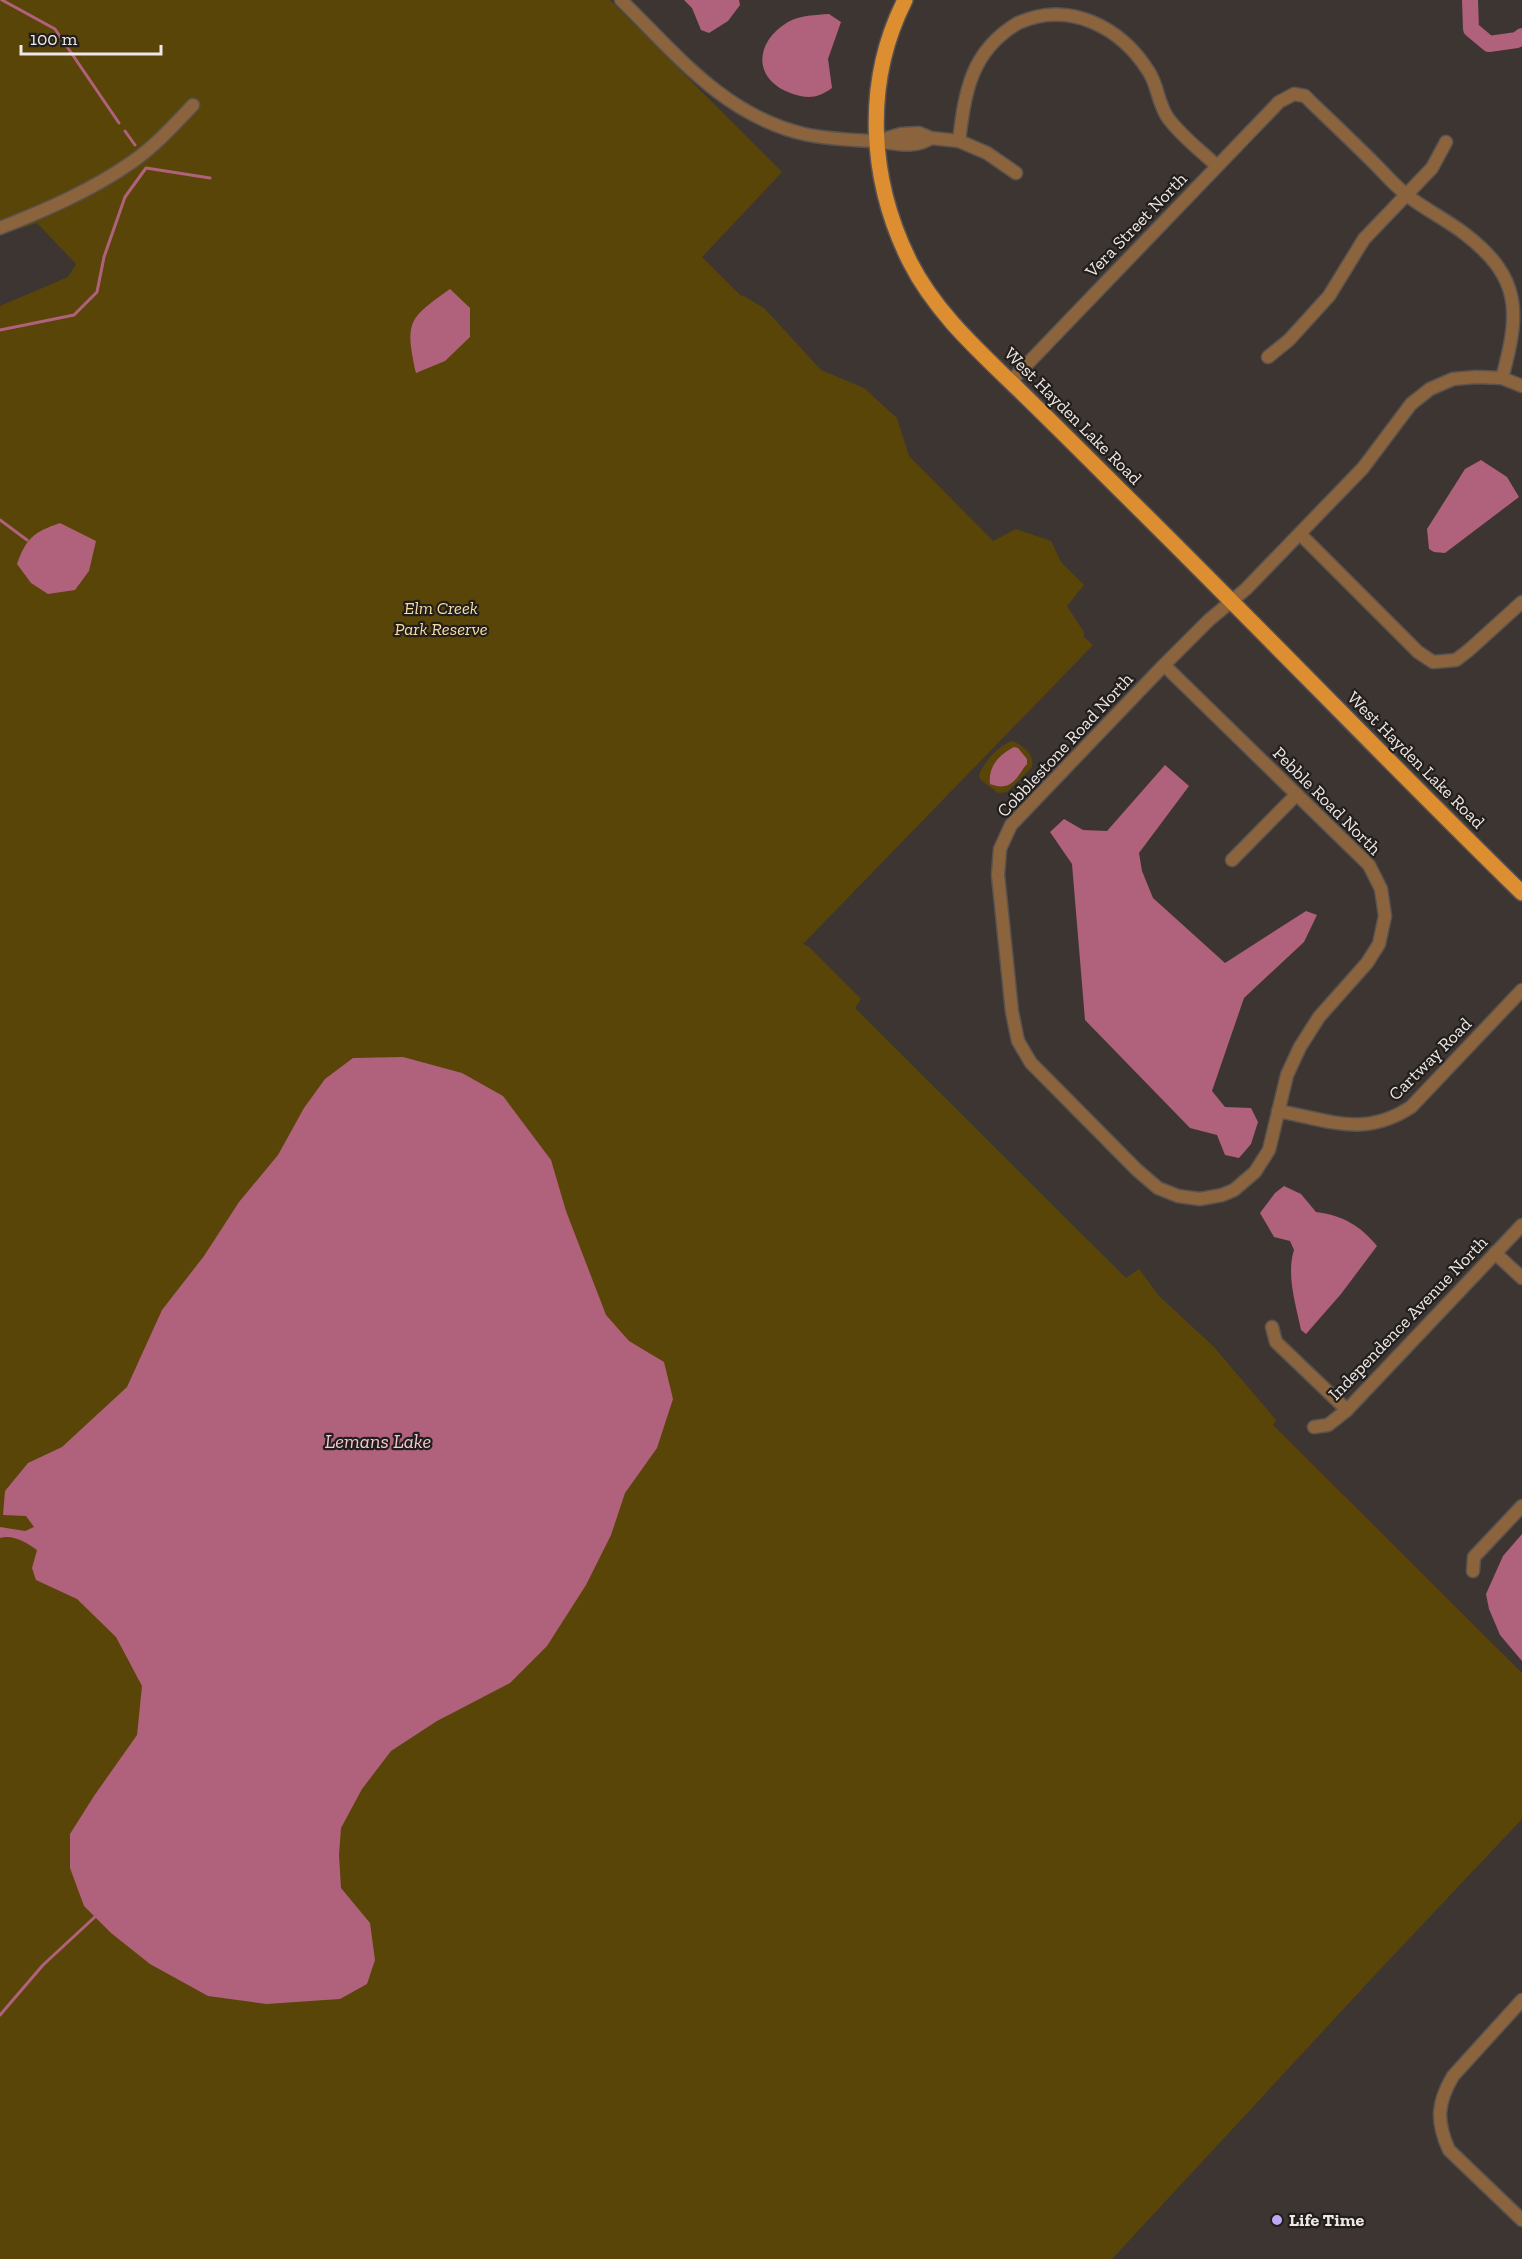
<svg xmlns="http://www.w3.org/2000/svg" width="1522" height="2259" font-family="'Zilla Slab',serif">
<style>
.green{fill:#5a4509}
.water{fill:#b0617b}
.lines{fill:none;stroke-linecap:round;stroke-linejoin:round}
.stream{stroke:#b0617b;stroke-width:3}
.river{stroke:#b0617b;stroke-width:16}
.minor-casing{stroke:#59524f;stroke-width:15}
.major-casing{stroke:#59524f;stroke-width:18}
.minor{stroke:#8b643d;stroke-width:12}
.major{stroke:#dd8e30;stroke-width:15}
.poi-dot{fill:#bcaaf6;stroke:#211e1c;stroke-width:2}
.labels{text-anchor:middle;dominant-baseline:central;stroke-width:4.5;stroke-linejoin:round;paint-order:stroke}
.street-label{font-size:18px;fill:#ede8e6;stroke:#211e1c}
.park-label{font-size:18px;font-style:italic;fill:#f8dea3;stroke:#211e1c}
.poi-label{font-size:18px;font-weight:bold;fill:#ede8e6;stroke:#211e1c;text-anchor:start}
.water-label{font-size:20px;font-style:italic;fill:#f6c8d4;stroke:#211e1c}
</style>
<rect width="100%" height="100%" fill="#3d3532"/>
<g class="green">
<polygon points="0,0 610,0 782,172 702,257 742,297 742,295 764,308 821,370 864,388 897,418 909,456 993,541 1016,529 1051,541 1061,562 1084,585 1067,606 1084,632 1084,637 1093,645 803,944 809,947 861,999 855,1008 1126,1278 1139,1269 1159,1296 1214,1347 1276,1420 1273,1425 1522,1673 1522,1819 1373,1977 1112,2259 0,2259 0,306 68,277 76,264 37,223 0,235"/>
<path d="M1012,741C1023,745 1035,755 1032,767L1007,792L998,793L980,779L979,775C983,763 999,745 1012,741Z"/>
</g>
<g class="water">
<polygon points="684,0 739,0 740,5 728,21 709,33 701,30 692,8"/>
<path d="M829,14L841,22L828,59L832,88C818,98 809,99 793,94C753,81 753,43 788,22C800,15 816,15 829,14Z"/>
<path d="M450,289L470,308V337L445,361L416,373C405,321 408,319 450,289Z"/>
<polygon points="1481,460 1507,477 1519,497 1445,553 1434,552 1429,549 1427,529 1465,469"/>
<path d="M60,523L96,541L89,571L75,590L48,594L31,583L17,564C26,538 34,532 60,523Z"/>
<path d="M1014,747L1018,748L1027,759C1027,769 1028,761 1023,769C1015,782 1007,791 990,784C988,766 999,755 1014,747Z"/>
<polygon points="1165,765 1189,786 1139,853 1142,871 1153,898 1225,963 1306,911 1317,915 1304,942 1244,998 1212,1091 1225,1107 1251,1108 1258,1122 1251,1144 1239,1158 1225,1155 1217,1135 1190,1128 1085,1020 1072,864 1050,832 1064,819 1083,830 1107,831"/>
<path d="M403,1057L462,1073L503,1096L551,1160L566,1211L606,1315L629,1341L664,1362L673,1399L657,1448L625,1493L611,1535L586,1585L547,1646L510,1683L437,1721L391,1751L362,1789L341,1828L339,1855L341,1888L370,1923L375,1960L367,1984L340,1999L266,2004L208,1996L150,1964L111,1933L84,1906L70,1868V1834L94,1796L137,1735L142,1686L116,1637L77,1599L36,1580L32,1568L37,1550C27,1543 13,1534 0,1538V1527L25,1531L34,1527L26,1516L3,1515L5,1491L28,1463L62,1447L127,1387L162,1310L204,1256L239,1202L278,1155L304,1108L325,1079L353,1058Z"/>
<path d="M1284,1186L1301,1194L1316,1212C1342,1215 1361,1226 1377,1246L1341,1294L1306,1334L1301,1330C1296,1305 1286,1275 1294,1250L1290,1241L1274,1237L1260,1213L1275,1193Z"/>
<polygon points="1522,1534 1522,1661 1500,1635 1489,1609 1486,1594 1503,1556"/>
</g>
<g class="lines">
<g class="stream">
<polyline points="2,0 55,29 119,123"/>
<polyline points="125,131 135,145"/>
<polyline points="0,330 74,315 97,292 104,257 125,197 146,168 210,178"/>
<polyline points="0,520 27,540"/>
<polyline points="0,2015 43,1965 97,1915"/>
</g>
<polyline class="river" points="1470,0 1471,29 1489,44 1517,40 1522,36"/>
<g class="minor-casing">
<g id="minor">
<path d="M621,0C677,55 724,115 804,134C827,139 850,140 873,141C893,142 913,150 931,138"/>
<polyline points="880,140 901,134 919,133 931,138 959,141 987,153 1016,173"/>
<path d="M959,141C965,91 971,51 1018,23C1069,0 1121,27 1149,72C1158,86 1158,104 1168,118C1181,136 1201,151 1217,166"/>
<path d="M0,228C46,210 92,190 132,162C155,146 174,125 193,105"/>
<polyline points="1268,357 1289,340 1329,296 1364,239 1432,168 1446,142"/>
<path d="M1010,382L1279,102L1294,94L1305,96L1313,104C1334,124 1355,144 1375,164C1386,175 1396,187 1408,196C1426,210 1447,220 1465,234C1522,278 1520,313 1502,378"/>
<polyline points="1300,534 1418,652 1433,662 1456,660 1469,650 1522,602"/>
<polyline points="1164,665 1369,865 1381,889 1385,916 1379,944 1367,963 1319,1017 1300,1047 1287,1075 1269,1150 1255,1172 1234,1190 1222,1195 1200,1199 1178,1196 1158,1188 1137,1170 1031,1063 1018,1041 1012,1012 998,875 1000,849 1011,825 1164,665 1209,620 1246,589 1363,468 1411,404 1430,389 1453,379 1476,377 1502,378 1522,386"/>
<polyline points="1232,860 1296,795"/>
<path d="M1278,1111C1329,1120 1364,1138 1411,1107L1522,990"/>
<polyline points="1495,1253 1522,1278"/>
<polyline points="1272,1327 1276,1342 1347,1410"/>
<polyline points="1314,1427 1328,1425 1347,1410 1522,1225"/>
<polyline points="1473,1571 1474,1557 1522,1506"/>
<path d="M1522,2000L1453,2076C1437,2103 1436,2121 1449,2150L1522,2220"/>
</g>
</g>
<g class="major-casing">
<path id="major" d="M905,0C863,83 869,180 910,262C936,313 978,350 1018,389C1053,423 1087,457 1121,491C1256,624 1387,761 1522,893"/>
</g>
<use href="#minor" class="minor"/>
<use href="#major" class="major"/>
</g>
<circle class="poi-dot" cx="1277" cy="2220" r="6"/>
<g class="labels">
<g class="street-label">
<text transform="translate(1136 225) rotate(-46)">Vera Street North</text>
<text transform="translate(1073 416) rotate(45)">West Hayden Lake Road</text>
<text transform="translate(1065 745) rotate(-47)">Cobblestone Road North</text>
<text transform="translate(1416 760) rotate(45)">West Hayden Lake Road</text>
<text transform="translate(1327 801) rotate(45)">Pebble Road North</text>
<text transform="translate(1430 1059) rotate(-45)">Cartway Road</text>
<text transform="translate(1408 1318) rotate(-46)">Independence Avenue North</text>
</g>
<g class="park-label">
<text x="441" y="608">Elm Creek<tspan x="441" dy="21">Park Reserve</tspan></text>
</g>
<g class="poi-label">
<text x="1289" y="2220">Life Time</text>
</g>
<g class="water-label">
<text x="378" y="1441">Lemans Lake</text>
</g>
</g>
<path d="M21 45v9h140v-9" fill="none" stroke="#ede8e6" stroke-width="3"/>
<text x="30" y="45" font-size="18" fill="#ede8e6" stroke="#211e1c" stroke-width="4.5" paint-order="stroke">100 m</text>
</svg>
